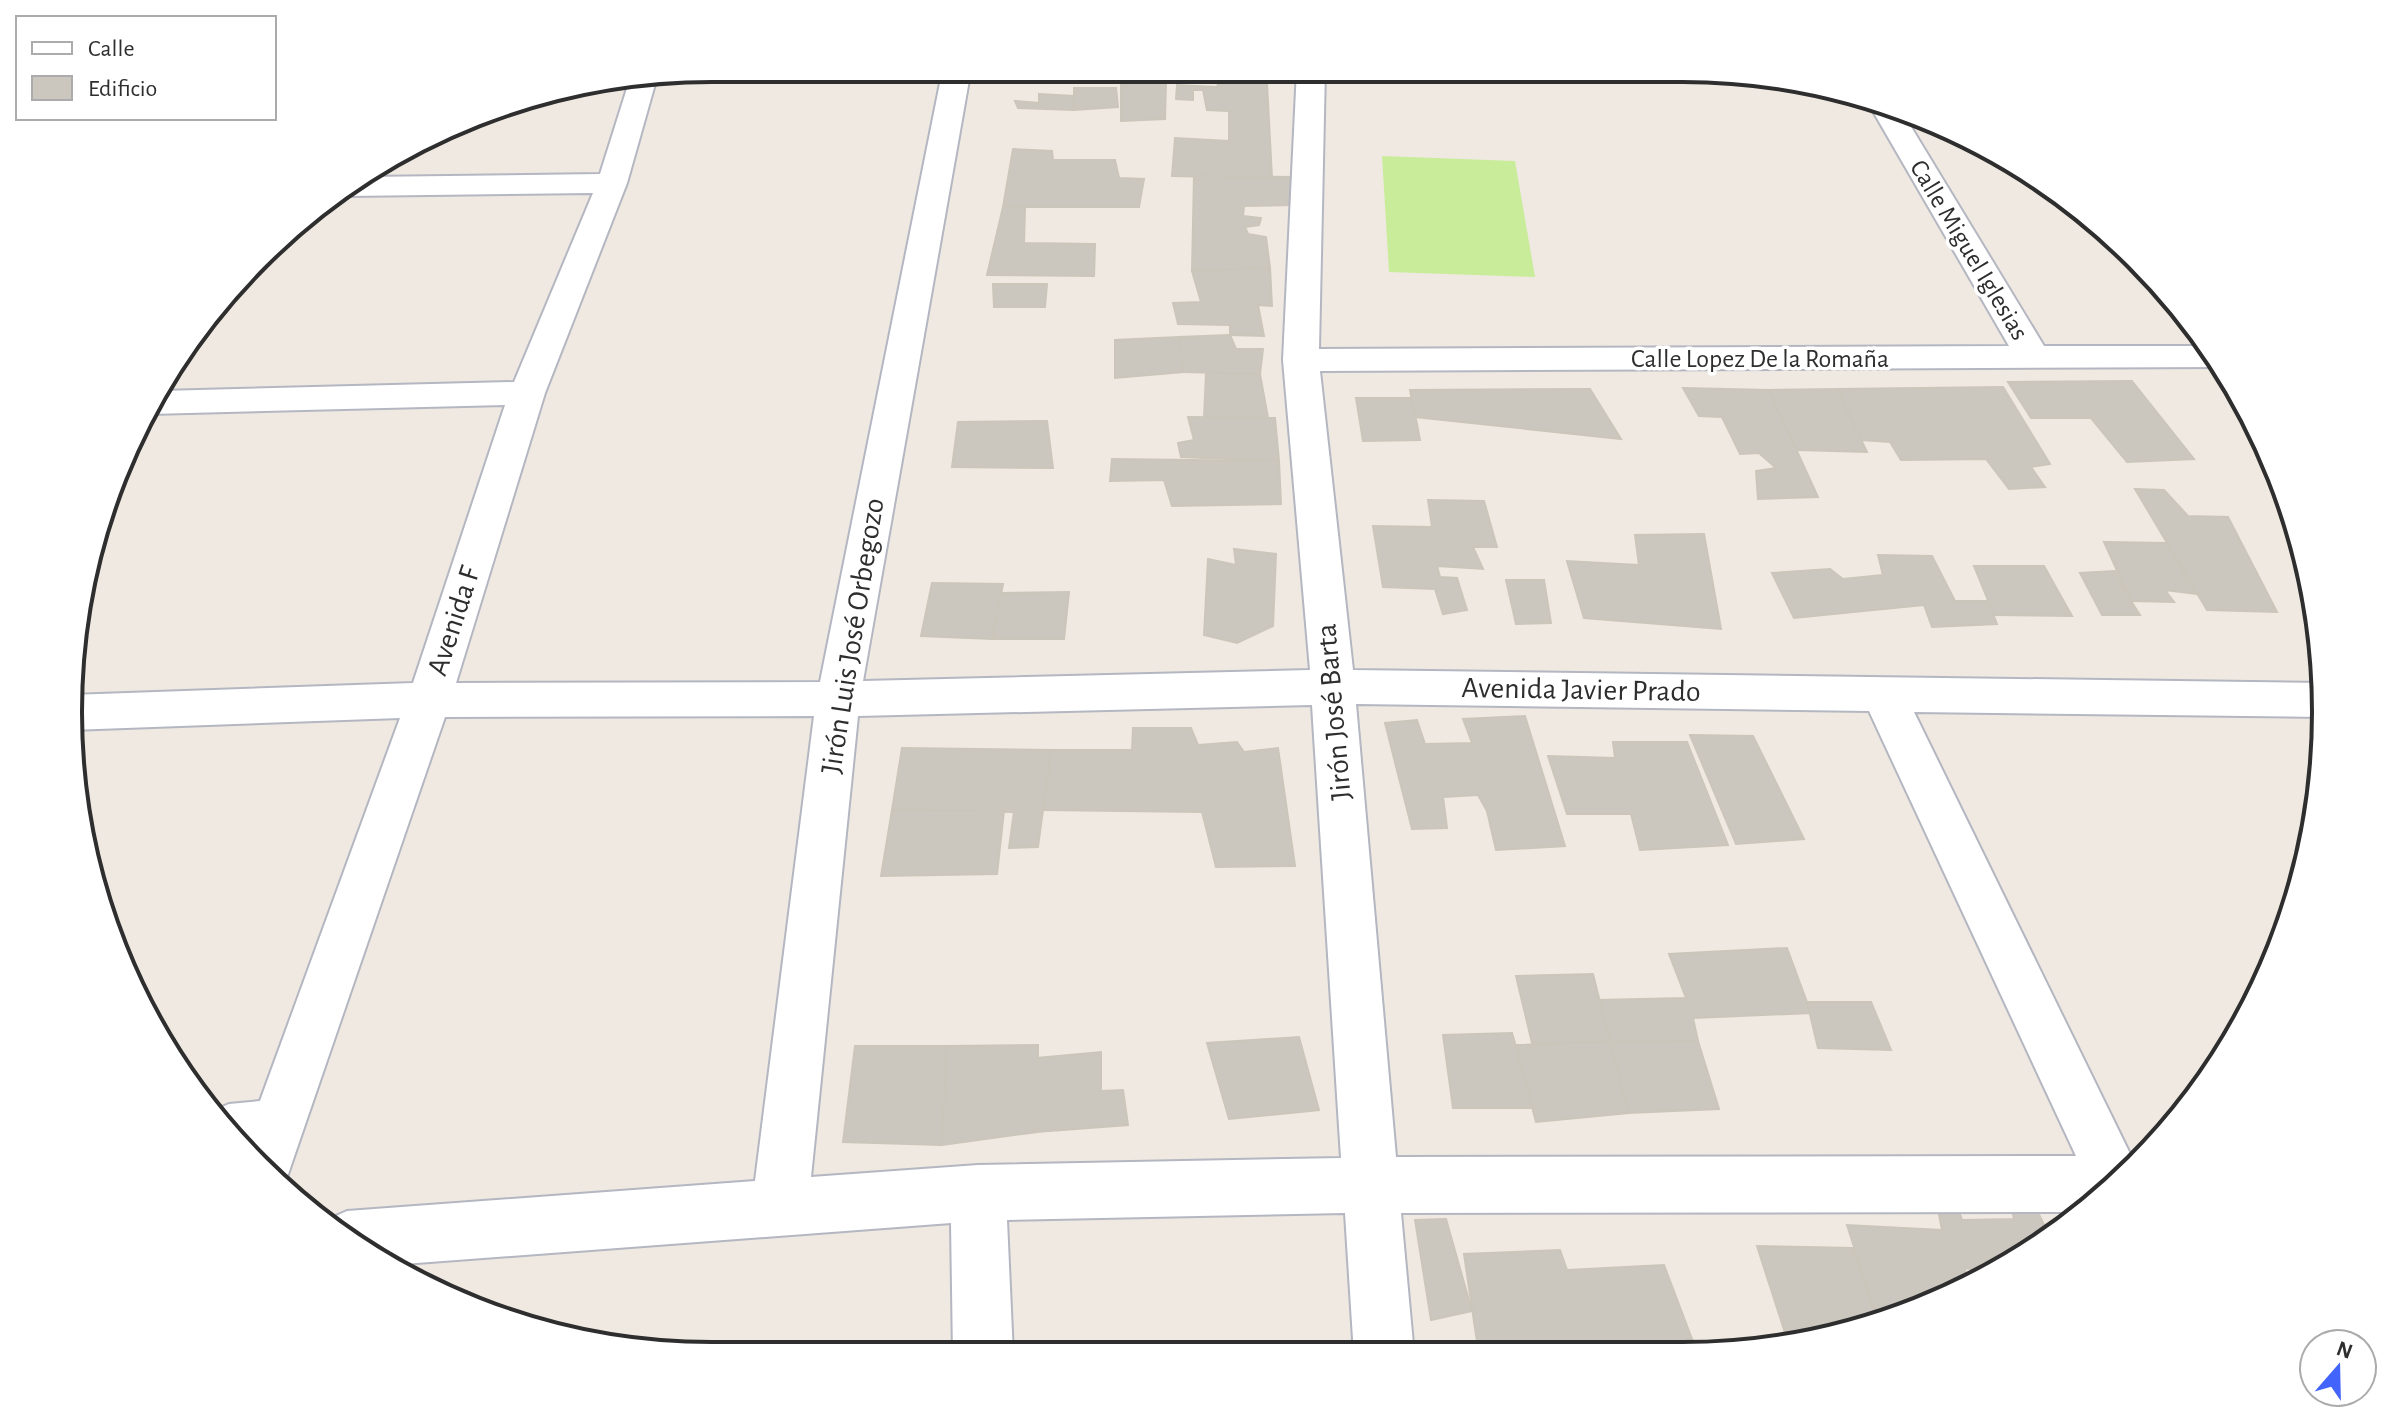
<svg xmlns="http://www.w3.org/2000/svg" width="2394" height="1424" font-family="'Alegreya Sans',sans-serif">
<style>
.pitch{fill:#c9ec9a}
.building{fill:#cbc7bf;stroke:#cbc5ba;stroke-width:2}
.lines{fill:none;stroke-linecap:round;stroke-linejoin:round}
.street-casing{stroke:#b4b7c1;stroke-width:4}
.street{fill:#fff;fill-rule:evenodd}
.labels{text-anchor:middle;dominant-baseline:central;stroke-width:7;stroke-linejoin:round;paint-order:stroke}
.far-street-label{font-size:26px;fill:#2e2e2e;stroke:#fff}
.street-label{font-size:30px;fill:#2e2e2e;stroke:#fff}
.rim{fill:none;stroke:#2e2e2e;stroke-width:4}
</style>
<rect width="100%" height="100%" fill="#efe9e1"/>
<polygon class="pitch" points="1382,156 1515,161 1535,277 1389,272"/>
<g class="building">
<polygon points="1219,81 1267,83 1272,178 1172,176 1175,138 1229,141 1229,111 1207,110 1203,90 1193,90 1193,100 1176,99 1177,85 1217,87"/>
<polygon points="1121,82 1166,83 1165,119 1121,121"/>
<polygon points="1074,88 1116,88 1118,107 1074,110"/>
<polygon points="1039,94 1073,96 1074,110 1018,108 1015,101 1039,103"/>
<polygon points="1013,149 1052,151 1053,160 1115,160 1119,178 1144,179 1139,207 1003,207"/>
<polygon points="1194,176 1296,177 1296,205 1244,206 1243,216 1261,218 1259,225 1245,227 1248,234 1266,237 1270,268 1192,271"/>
<polygon points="1003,207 1025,207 1024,243 1095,244 1094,276 987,275"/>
<polygon points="1270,268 1272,306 1258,305 1264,336 1230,335 1230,325 1178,324 1173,303 1201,302 1192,271"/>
<polygon points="993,284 1047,284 1045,307 994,307"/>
<polygon points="1230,335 1236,349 1263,349 1260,374 1183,372 1179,337"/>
<polygon points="1179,337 1183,372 1115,378 1115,340"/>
<polygon points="1206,373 1260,374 1268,418 1204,418"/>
<polygon points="2132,381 2194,459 2127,462 2091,418 2031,418 2008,382"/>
<polygon points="2003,387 2050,464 2031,467 2045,487 2009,489 1986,459 1901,460 1890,442 1861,440 1837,389"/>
<polygon points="1683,388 1769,390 1818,497 1758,499 1756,471 1776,468 1759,453 1740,454 1722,417 1699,416"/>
<polygon points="1590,389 1621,439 1415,417 1410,390"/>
<polygon points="1837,389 1867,452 1797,450 1769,390"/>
<polygon points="1356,398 1412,398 1420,440 1363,441"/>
<polygon points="1188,417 1275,418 1279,461 1181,457 1178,443 1194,440"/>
<polygon points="1047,421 1053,468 952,467 958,422"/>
<polygon points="1112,459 1279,461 1281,504 1172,506 1164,480 1110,481"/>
<polygon points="2135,489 2164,490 2188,516 2228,517 2277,612 2207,610"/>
<polygon points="1428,500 1484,501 1497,547 1473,547 1483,569 1437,566 1440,577 1457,578 1467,610 1443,614 1435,589 1383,587 1373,526 1432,527"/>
<polygon points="1704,534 1721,629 1584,618 1567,561 1639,565 1635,535"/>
<polygon points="2104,542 2166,543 2197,594 2165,590 2174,602 2131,601"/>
<polygon points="1234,549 1276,554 1273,626 1237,643 1204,635 1208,559 1236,565"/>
<polygon points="1878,555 1932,556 1955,601 1988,601 1997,624 1932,627 1924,605 1794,618 1772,573 1830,569 1843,579 1883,575"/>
<polygon points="1974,566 2044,566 2072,616 1994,615"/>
<polygon points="2115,571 2131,601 2140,615 2102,615 2080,573"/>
<polygon points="1506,580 1544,580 1551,623 1516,624"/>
<polygon points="932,583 1003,584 992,639 921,636"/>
<polygon points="1069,592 1064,639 992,639 1001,593"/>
<polygon points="1525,716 1565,846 1496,850 1487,811 1478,795 1443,797 1447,828 1412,829 1385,723 1417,720 1425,744 1472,743 1463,719"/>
<polygon points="1133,728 1191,728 1198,745 1237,742 1244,752 1278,748 1295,866 1216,867 1202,812 1043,810 1051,750 1132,750"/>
<polygon points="1690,735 1753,736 1804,839 1736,844"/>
<polygon points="1613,742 1687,742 1728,845 1640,850 1631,814 1567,814 1548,756 1615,758"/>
<polygon points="902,748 1051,750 1038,847 1009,848 1014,812 892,810"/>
<polygon points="892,810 1004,811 997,874 881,876"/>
<polygon points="1787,948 1811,1013 1693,1018 1698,1041 1610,1042 1599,1000 1686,998 1669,954"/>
<polygon points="1593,974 1610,1042 1532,1043 1516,976"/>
<polygon points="1807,1002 1871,1002 1891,1050 1818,1048"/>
<polygon points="1512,1033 1534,1108 1453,1108 1443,1035"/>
<polygon points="1299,1037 1319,1110 1229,1119 1207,1043"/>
<polygon points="1698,1041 1719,1109 1628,1113 1610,1042"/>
<polygon points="1610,1042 1628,1113 1536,1122 1516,1045"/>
<polygon points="1038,1045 1037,1132 941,1145 947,1046"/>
<polygon points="855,1046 947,1046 941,1145 843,1142"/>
<polygon points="1101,1052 1101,1091 1123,1090 1128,1125 1037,1132 1037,1058"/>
<polygon points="2031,1198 2049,1235 2004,1269 1985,1278 1983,1271 1964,1268 1971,1285 1879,1324 1847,1225 1942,1230 1937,1204 1956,1201 1962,1220 2014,1219 2010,1200"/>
<polygon points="1446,1219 1472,1311 1431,1320 1415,1220"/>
<polygon points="1757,1246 1853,1248 1878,1324 1788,1342"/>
<polygon points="1560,1250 1567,1270 1664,1265 1698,1355 1479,1355 1464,1254"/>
</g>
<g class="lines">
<g class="street-casing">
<path id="street" d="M943,68L1251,69L1247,75L1237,77L969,80L863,681L1310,670L1283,360L1297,69H1325L1319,349L2009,346L1867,101L1869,98L1899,107L2044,346H2211L2224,367L1320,371L1353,670L2323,683L2325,717L1914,712L2137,1168L2079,1212L1401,1213L1414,1355H1354L1345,1213L1007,1220L1013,1355H953L951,1223L390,1265L355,1248L327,1220L347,1211L755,1181L814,716L445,717L285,1183L210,1112L229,1104L260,1101L400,718L71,730L68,712L70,695L413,683L505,405L150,414L160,391L514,382L593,193L347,196L336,193L364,177L600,174L629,82L657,77L627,183L545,393L456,683L820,682ZM1356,704L1869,711L2076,1156L1396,1157ZM1312,705L1341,1158L978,1165L811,1177L858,716Z"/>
</g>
<use href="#street" class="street"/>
</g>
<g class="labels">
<g class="far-street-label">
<text transform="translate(1969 250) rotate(59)">Calle Miguel Iglesias</text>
<text x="1760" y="359">Calle Lopez De la Romaña</text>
</g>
<g class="street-label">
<text transform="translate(454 621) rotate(-72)">Avenida F</text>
<text transform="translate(853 636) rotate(-81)">Jirón Luis José Orbegozo</text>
<text transform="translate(1581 690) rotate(1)">Avenida Javier Prado</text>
<text transform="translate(1334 712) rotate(-95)">Jirón José Barta</text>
</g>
</g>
<path d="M0 0H2394V1424H0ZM712 82H1682A630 630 0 0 1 2312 712V712A630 630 0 0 1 1682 1342H712A630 630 0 0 1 82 712V712A630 630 0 0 1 712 82Z" fill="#fff" fill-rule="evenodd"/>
<path class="rim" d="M712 82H1682A630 630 0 0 1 2312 712V712A630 630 0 0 1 1682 1342H712A630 630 0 0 1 82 712V712A630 630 0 0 1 712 82Z"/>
<rect x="16" y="16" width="260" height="104" fill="#ffffff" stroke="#ababab" stroke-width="2"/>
<rect x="32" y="42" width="40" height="12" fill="#ffffff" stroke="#ababab" stroke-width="2"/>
<text x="88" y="56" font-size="24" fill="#2e2e2e">Calle</text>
<rect x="32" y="76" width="40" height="24" fill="#cbc7bf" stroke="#ababab" stroke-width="2"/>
<text x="88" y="96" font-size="24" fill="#2e2e2e">Edificio</text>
<g transform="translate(2338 1368) rotate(20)"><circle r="38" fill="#ffffff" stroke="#ababab" stroke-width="2"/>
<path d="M0-6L14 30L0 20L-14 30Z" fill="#4264fb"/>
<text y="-12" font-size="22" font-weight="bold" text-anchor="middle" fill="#2e2e2e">N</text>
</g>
</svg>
